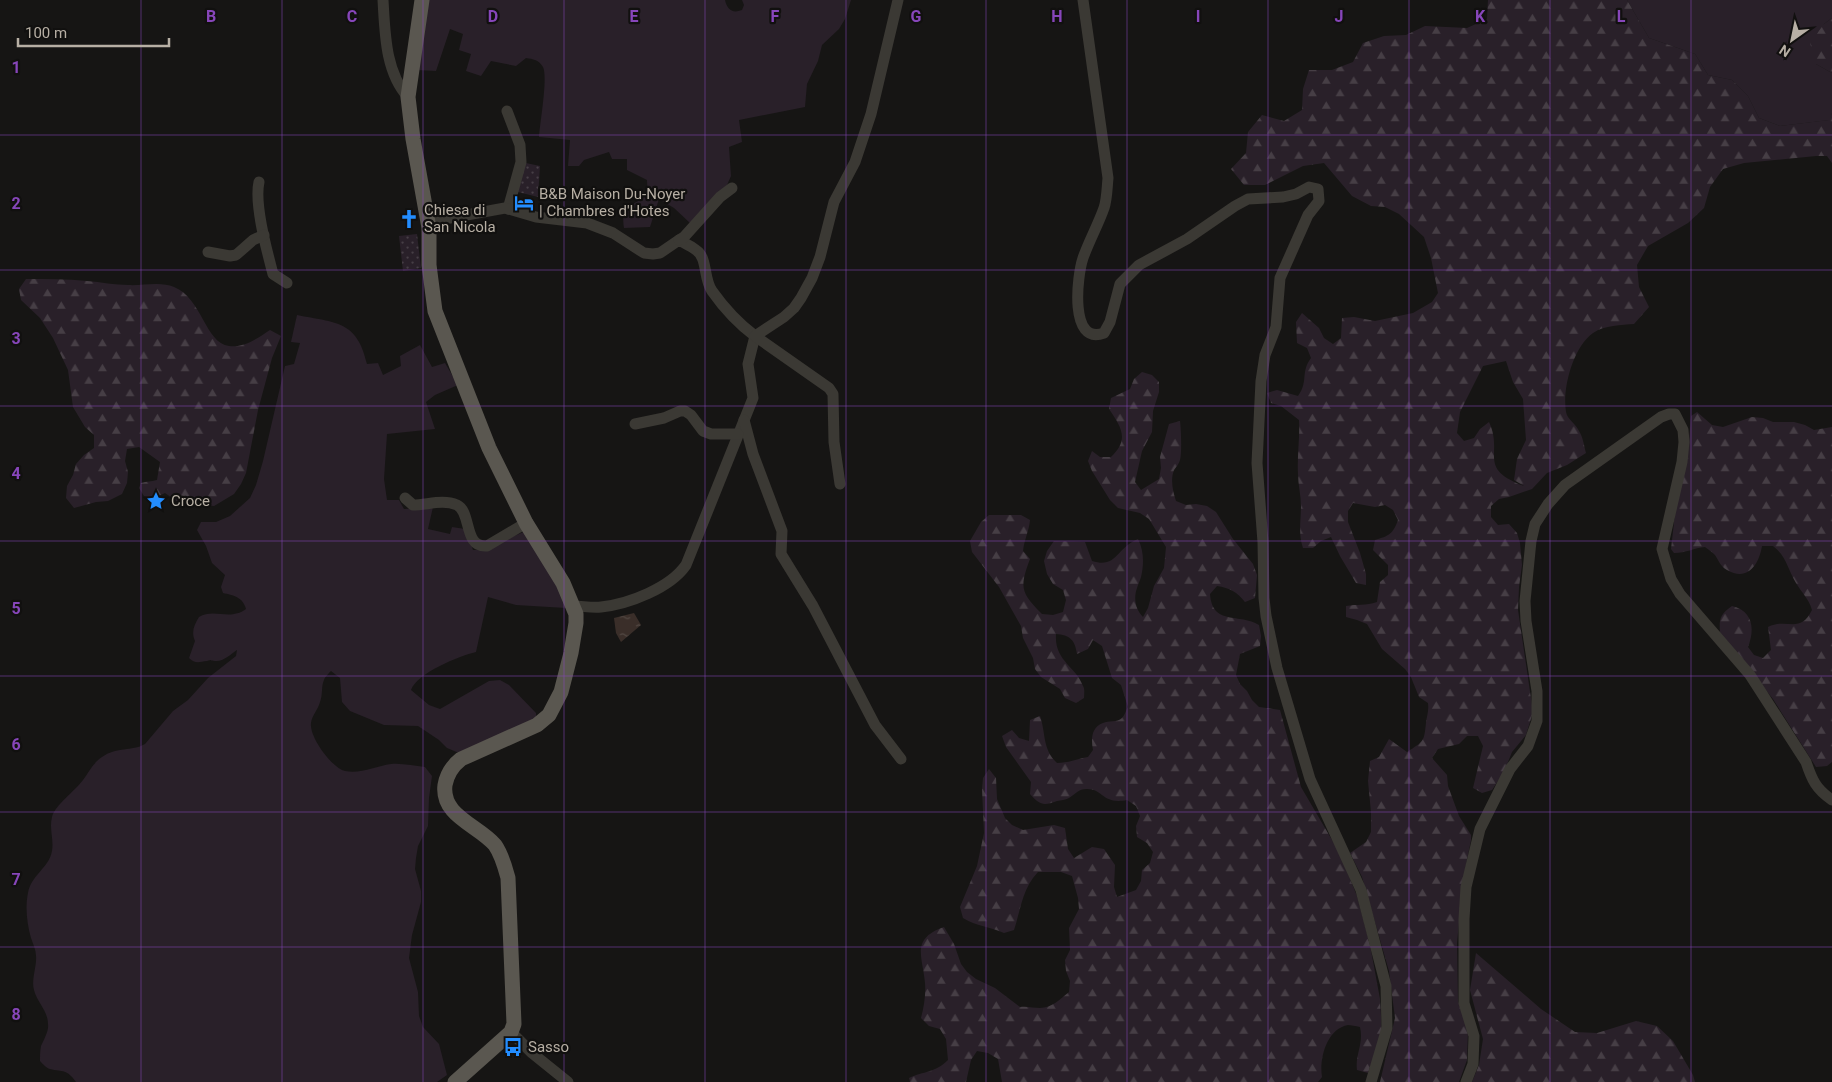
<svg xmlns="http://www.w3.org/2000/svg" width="1832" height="1082" font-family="Roboto,sans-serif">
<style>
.grass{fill:#292029}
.forest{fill:url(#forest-firs);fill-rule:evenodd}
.park{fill:url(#park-dots)}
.water{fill:url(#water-ripples)}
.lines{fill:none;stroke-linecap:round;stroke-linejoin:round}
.minor{stroke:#3b3934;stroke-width:11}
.major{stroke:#5a5750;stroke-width:15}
.grid{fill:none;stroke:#8746ba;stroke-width:1;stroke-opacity:0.55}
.labels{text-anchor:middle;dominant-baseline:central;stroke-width:4.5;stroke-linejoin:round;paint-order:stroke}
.poi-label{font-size:15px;fill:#b7afa4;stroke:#11100f;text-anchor:start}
.grid-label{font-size:16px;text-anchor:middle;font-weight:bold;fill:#8746ba;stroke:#11100f;stroke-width:4.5;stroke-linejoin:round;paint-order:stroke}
</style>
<defs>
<pattern id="forest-firs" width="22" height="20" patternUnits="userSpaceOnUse" patternTransform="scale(1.25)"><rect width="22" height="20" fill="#292029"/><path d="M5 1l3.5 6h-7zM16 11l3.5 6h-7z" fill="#463e45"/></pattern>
<pattern id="park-dots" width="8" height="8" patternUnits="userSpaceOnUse" patternTransform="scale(1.25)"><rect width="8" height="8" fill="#292029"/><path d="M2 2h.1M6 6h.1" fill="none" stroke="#463e45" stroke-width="1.8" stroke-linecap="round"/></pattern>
<pattern id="water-ripples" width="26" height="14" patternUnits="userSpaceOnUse" patternTransform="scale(1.25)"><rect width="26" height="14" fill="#3a2e29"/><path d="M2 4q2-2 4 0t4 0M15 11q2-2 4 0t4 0" fill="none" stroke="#544a45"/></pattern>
</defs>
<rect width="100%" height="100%" fill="#161514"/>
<g class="grass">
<path d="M427,0H725C727,9 732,14 742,10L744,5L742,0H851L845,19L839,29L822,45L818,61L807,84L805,107L739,120L742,142L729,147L731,176L727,185L690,223L674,208L659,199L650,227L624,228C619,202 641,206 646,192C648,189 647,183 647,180L627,170V159H612L609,152L584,160L579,166H568L570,140L539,137C540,123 548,77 543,67C539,60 533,59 526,58L516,66L491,61L481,76L466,71L471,54L459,50L463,34L450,29L436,71L416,70Z"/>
<polygon points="1627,0 1832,0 1832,18 1824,24 1816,64 1832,73 1832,113 1830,120 1780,126 1759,118 1748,96 1732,80 1708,75 1695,54 1649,38"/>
<path d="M297,315C336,323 357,320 367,364L378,363L383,375L401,366L400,356L420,345L432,367L445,363L458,385L435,395L426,402L435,429L387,434L384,479L387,500H399L404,509L433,507L428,529L450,534L452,527L465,529L473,550H480L526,531L562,594L566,608L516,605L488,597L476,652C459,656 417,673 411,690L429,705L440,709L489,681L500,680L509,685L536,713V719L459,753L447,748L439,740L418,726L384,725L350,711L342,702L340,678L331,671C329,673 325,677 324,680C321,686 323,695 320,702C318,710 312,715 311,723C309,737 332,768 345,771C361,774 376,766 391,764C402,763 414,766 425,767L432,776L429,798L428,826L418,846L416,858L415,869L421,891V902L412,935L409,958L418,992L419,1016L423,1027L439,1044L447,1075L437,1082H76C67,1069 63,1072 50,1069C46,1068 43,1064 40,1061C40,1056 40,1051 41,1046C44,1039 49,1031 48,1024C48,1011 37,1002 34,990C31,980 37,966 36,956C36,950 33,944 31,938C27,924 25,907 28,893C31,875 49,868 52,851C54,839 49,829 52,817C55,805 75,791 83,780C89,772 93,763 102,757C118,746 131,752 145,744L173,711L188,700L208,678L236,656L237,650C231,654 223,662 215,661C207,661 215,659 207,661C199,662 195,664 189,658L195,641C191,632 194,625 199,617C214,608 230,621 246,609C243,597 233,595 223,593L221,587L225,575L212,563L206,546L197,530L201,522H216L230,516L250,498L256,485L263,461L285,366L294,364L300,343L291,342Z"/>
</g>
<g class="forest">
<path d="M1488,0H1627L1649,38L1695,54L1708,75L1732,80L1748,96L1759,118L1780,126L1829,120L1832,113V163L1827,156H1816L1744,163L1723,169L1710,187L1704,208L1688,223L1648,246L1637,265L1639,287L1649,307L1634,324C1621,325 1605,325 1593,333C1573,347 1562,389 1566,412C1567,419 1576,424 1579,431C1583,437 1584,446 1586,453L1567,465L1547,473L1532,489L1509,497L1499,499L1491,506V517L1498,525L1509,524L1517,533L1520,543L1522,565L1519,587L1518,610L1533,712L1526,735L1512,752L1504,772L1492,790L1482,793L1473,788L1483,746L1478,736H1467L1459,744L1438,749L1432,758L1447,775L1448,786L1459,816L1471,835V840L1463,880L1457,943L1458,1001L1468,1030L1467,1060L1459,1082H1380L1395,1018L1389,971L1362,877L1350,853L1366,842L1371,832V812L1368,781L1370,761L1379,757L1389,739L1407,752C1424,741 1424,742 1426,723C1427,715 1429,711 1428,703L1419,697L1411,677L1405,669L1382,649L1367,624L1357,620L1346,617V606C1357,604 1366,606 1377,602L1380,582L1388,575V565L1373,550L1375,540C1389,536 1393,534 1398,520L1393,510L1385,505L1375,507L1353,503L1348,511V522L1360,553L1366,574V585L1356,583L1340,556L1331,537L1321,541L1313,548H1303C1298,533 1301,521 1301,506C1301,495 1298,485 1298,474C1297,456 1300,438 1299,420L1281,406L1271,403L1267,393L1277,390L1298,396C1309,381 1300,373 1311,358L1307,348L1297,343L1296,322L1302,313L1319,328L1324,338L1333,344L1341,338L1342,318L1354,317L1375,321L1413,313L1432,302L1438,293L1431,258L1424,237L1399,214L1385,207L1371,206L1352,196L1324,163L1303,166L1265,185H1244L1231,169L1246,153L1248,132L1262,115L1284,121L1302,110L1303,89L1309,70H1332L1353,62L1363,43L1384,36L1406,35L1425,26L1467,28L1487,19ZM1506,361L1513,382L1523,399L1526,440L1517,459L1514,480L1524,486C1476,468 1504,454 1489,422L1480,429L1474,438L1464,441L1457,433L1460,412L1483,366Z"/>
<polygon points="1832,18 1832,73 1816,64 1810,43 1824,24"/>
<path d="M26,279C46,279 66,279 87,281C101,282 114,285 128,285C143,286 160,281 174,287C202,298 205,343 229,346C244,348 258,338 270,330L281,336L272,358L258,410L246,473L241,484L234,494L214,506L178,502L165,493L154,498L144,496L139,488L141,483C147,481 151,482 157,480L160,462L139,447L127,449L125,461L128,472L127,483L122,494L108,501L96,502L74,508L66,498L67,486L73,475L76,464L84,455L94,448V435L85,427L73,407L68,370L53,338L40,318L21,300L19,289Z"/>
<path d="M1142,372L1152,375L1159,382V392L1153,411L1152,432L1142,451L1135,482L1141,490L1159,479L1161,468L1160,457L1169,424L1180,421C1181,429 1182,452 1180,460C1179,464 1176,467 1174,470C1170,480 1173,492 1176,501L1186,505L1196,504L1207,506L1216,512L1233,539L1253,564L1257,575L1255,598L1245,602C1237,592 1230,588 1217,586L1210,594C1212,626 1240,613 1259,625L1261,636L1260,646L1240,654L1236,675L1240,684L1247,691L1252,700L1259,707L1280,710L1301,787L1339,852L1357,896L1370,945L1380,999L1382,1033L1368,1073L1357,1070C1355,1054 1364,1044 1360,1027C1356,1026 1351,1025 1348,1025C1326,1029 1319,1060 1322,1077L1318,1082H1002L998,1059L988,1053L977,1051L971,1060L966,1082H910L909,1078C924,1071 935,1073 948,1060L946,1039L940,1029L929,1026L921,1018C924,1007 926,994 925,983C923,957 910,939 944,927L954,944L961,964L967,972L976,979L995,988L1020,1007C1027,1006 1033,1008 1040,1008C1052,1008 1060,999 1069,992L1070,981L1066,971L1065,960L1070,950L1069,928L1079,909L1078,898L1072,876L1061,872H1038C1022,889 1021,909 1014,930L1004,933C991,927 976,926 963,918L960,907L977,866L984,833L982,789L983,778L989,769L996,778L997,799L1005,818L1012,825L1023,830L1054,825L1065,828L1068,849L1074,858L1092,847L1104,849L1115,865L1114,887L1117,897L1136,890L1141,881L1142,870L1150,863L1153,852L1147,843L1137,837L1136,826L1140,816L1136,806L1127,800C1102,805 1103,788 1086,789C1079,789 1075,794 1069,798C1065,800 1061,800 1057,801C1043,806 1040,805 1030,794L1031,782L1006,747L1002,736L1012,730L1019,738L1029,741L1030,720L1040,716C1046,733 1042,749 1057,763C1068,763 1077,759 1088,757L1093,750C1091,740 1091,727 1103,723C1109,720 1117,723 1122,718C1125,715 1126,710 1128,707L1121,685L1112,678L1102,646L1093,640L1088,649L1077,654C1075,640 1070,635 1056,634C1054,661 1076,666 1083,686C1085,689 1084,694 1084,698L1076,703L1065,698L1060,689L1041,677L1035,669L1033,658L1023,638L1021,626L999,587L972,552L970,541L981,522L989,515H1021L1030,520C1029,531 1024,540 1023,551L1030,559C1019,588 1021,593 1042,614L1053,615L1063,612L1066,600L1063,590L1053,584L1047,574L1044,561L1047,551L1054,541L1085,542L1092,561C1117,569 1116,548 1138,539C1144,551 1144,564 1141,577C1140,581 1138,584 1137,588C1133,599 1136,610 1143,617L1148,608L1154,586L1164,568L1166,547L1149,519L1140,513L1118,508L1110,500L1092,471L1088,461L1092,451L1100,457H1111C1130,439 1121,427 1109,409L1111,398L1130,389L1134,379Z"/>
<path d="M1697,412L1712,425L1723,427L1752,417L1763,418L1773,422H1794L1805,425L1814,430L1832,427V762L1827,766L1816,767L1773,699L1720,633C1719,619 1720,614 1732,606C1753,611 1755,629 1748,647L1754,655L1763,658L1771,650L1768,627C1787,617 1800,635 1812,610C1809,599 1802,593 1796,583C1787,568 1787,557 1773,546H1762C1759,564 1748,582 1727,570C1720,566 1719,561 1715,555C1712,552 1708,549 1705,547C1694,548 1686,553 1674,553L1671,549L1677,497L1689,441L1691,416Z"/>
<polygon points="1476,953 1541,1009 1575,1032 1597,1033 1636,1021 1657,1026 1673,1041 1693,1075 1695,1082 1472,1082 1479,1065 1483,1039 1470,990"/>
</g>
<g class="park">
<polygon points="521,162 540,166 538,197 514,191"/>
<polygon points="417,234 421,268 403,271 399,236"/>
</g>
<polygon class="water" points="634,613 641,625 621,642 616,633 614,618"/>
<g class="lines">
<g class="minor">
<path d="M383,0C385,32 385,72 408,97"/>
<path d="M1083,0L1108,178C1107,188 1107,199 1104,208C1098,225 1089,241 1083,258C1077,276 1069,346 1104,333L1110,322L1120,284L1139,265L1187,239L1235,206L1248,199L1283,197L1296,194L1309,187L1318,189L1319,201L1308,215L1280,278L1276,327L1265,355L1261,381L1257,463L1263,542L1264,598L1266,616L1277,668L1310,779L1361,890L1386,986L1387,1028L1371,1082"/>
<polyline points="507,111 520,145 521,162 508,209"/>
<path d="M259,182C254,204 267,251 273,274L287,283"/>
<path d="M428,222L505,208L536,217L587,223L613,233L644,253L653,254L660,253L679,240C684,243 691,246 696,250C708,258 703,278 712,291C724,308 739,324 755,336L748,364L753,398L686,565C670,588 629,604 601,607C592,608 582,606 573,606"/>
<polyline points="679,240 684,237 720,197 732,188"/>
<polyline points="208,252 230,256 236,255 253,240 264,235"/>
<polyline points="744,420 753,454 782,531 781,554 813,606 875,725 901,759"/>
<polyline points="635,424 664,418 680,411 685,411 691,415 703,431 711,434 738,434"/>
<polyline points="840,484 834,442 833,394 829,388 755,336 784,317 794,308 801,298 812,278 820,257 834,202 855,162 871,114 898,0"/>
<path d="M405,498L413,505C427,505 443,499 457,505C472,512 463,548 487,546L526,523"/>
<polyline points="511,1032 532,1053 568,1082"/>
<path d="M1466,1082L1473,1064L1474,1036L1464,1003V919L1466,887L1480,829L1510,769L1528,746L1537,721V691L1526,621L1525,601L1531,541L1535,524L1548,504L1565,485L1661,417L1669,414H1675L1683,430L1684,442L1682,462L1662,549L1671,579L1680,594L1750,675L1806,762C1812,780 1816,789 1832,800"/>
</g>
<path class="major" d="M422,0L408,97L413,139L429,228V265L435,311L489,448L526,523L563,583L576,614V623L571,653L561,692L549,715L537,725L461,759C452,766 447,774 445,785C441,816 478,825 495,845C502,855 505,867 508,878L514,1024L511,1032L455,1082"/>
</g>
<path class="grid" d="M141,0V1082M282,0V1082M423,0V1082M564,0V1082M705,0V1082M846,0V1082M986,0V1082M1127,0V1082M1268,0V1082M1409,0V1082M1550,0V1082M1691,0V1082M0,135H1832M0,270H1832M0,406H1832M0,541H1832M0,676H1832M0,812H1832M0,947H1832"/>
<defs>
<g id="hotel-bare" transform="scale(1.5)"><path d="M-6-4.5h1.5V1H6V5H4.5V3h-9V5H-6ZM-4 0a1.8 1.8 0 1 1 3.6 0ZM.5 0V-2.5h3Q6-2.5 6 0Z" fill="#238dff" stroke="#11100f" stroke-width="2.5" paint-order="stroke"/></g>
<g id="church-bare" transform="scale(1.5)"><path d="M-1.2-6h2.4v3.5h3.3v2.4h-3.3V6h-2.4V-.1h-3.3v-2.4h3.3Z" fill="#238dff" stroke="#11100f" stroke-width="2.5" paint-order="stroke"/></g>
<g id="sight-bare" transform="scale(1.5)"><path d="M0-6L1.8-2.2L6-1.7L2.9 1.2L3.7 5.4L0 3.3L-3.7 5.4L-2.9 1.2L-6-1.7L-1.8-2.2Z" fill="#238dff" stroke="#11100f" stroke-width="2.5" paint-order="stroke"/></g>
<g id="bus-bare" transform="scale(1.5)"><path d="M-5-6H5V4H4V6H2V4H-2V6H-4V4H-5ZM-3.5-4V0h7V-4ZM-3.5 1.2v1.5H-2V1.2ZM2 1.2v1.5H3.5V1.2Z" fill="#238dff" stroke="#11100f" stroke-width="2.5" paint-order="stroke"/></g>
</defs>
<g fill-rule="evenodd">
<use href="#hotel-bare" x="524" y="203"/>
<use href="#church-bare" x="409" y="219"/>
<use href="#sight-bare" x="156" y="501"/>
<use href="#bus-bare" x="513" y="1047"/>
</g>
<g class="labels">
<g class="poi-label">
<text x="539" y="194">B&amp;B Maison Du-Noyer<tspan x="539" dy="17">| Chambres d'Hotes</tspan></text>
<text x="424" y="210">Chiesa di<tspan x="424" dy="17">San Nicola</tspan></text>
<text x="171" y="501">Croce</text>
<text x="528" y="1047">Sasso</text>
</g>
</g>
<g class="grid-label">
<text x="211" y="22">B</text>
<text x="352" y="22">C</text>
<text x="493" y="22">D</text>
<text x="634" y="22">E</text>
<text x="775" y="22">F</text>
<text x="916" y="22">G</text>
<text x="1057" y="22">H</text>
<text x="1198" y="22">I</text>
<text x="1339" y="22">J</text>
<text x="1480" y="22">K</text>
<text x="1621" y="22">L</text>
<text x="16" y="73">1</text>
<text x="16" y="209">2</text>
<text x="16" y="344">3</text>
<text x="16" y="479">4</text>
<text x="16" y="614">5</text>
<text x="16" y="750">6</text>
<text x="16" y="885">7</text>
<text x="16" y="1020">8</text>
</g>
<g transform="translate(1792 40) rotate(213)" stroke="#11100f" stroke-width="4" paint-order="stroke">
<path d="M0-4L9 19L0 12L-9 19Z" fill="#b7afa4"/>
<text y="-8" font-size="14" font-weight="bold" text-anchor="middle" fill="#b7afa4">N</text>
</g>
<path d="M18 38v8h151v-8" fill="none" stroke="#b7afa4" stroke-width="2.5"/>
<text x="25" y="38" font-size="15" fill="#b7afa4" stroke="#11100f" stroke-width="4" paint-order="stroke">100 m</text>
</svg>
